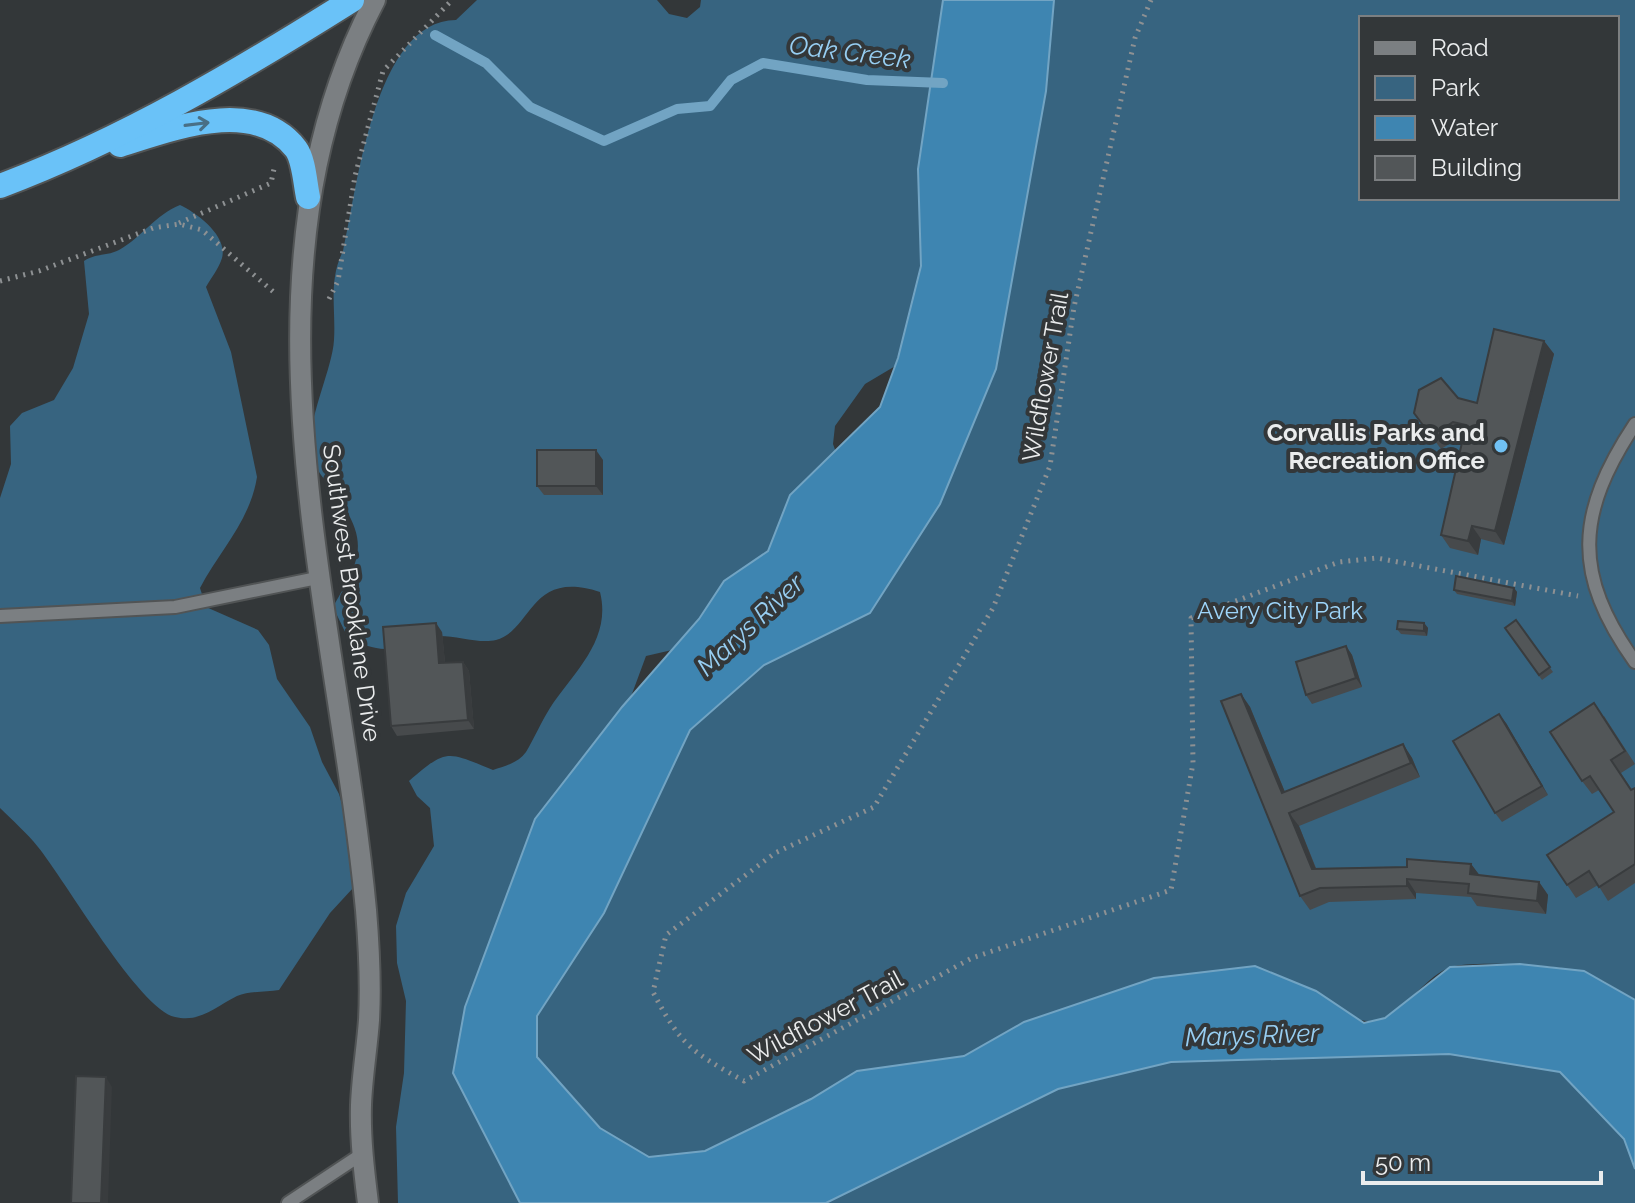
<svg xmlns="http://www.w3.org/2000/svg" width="1635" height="1203" font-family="Raleway,sans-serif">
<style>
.green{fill:#376480;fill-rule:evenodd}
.water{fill:#3e85b1;stroke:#72a4c3;stroke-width:2}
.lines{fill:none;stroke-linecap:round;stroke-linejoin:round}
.stream{stroke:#72a4c3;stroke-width:10}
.lane-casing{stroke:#515455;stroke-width:16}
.secondary-casing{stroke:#515455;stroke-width:24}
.highway-casing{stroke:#515455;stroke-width:28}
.path{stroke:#8e9193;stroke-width:5;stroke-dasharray:2 6;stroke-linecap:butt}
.lane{stroke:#7b7f82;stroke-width:12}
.secondary{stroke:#7b7f82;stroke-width:20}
.highway{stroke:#6ac2f8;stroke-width:24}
.wall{fill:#474a4c}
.shaded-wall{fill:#393c3e}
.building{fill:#525658;stroke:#393c3e;stroke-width:2}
.oneway{stroke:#496f85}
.poi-dot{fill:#70c1f4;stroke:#333739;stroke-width:3}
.labels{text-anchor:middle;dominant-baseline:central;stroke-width:8;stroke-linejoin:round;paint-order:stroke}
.street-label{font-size:24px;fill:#eaeced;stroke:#333739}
.poi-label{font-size:24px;font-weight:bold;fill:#eaeced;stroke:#333739;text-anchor:end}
.park-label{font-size:24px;fill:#9ed5fa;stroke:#333739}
.water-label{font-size:26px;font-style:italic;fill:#97cef2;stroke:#333739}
</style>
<rect width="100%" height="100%" fill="#333739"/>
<g class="green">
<path d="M477,0H657L669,14L687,18L700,7L701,0H963L951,225L897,365L865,384L835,426L833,444L844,475L802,549L698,644L646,656L532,964L521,1203H398L396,1127L404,1073L406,1001L397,963L396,926L406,893L434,846L430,808L417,796L409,781C447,748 447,751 493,770C505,766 518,763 526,752C534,739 541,722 550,708C574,672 612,640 600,592C529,569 533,630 496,640C480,644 457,636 440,636C422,636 404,649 385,649C374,649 360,643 349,640L333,607C359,561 371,544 337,496C330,485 317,473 313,460C301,431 332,373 334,340C336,308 328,281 343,251C357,190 374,20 456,20Z"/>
<path d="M1044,0H1635V1000C1619,991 1603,979 1586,973C1567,965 1470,960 1451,967C1418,978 1393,1037 1352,1017L1024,1022L964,1056L857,1071L811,1099L705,1151L649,1158L600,1128L537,1057V1016L690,730L728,696L991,380L1046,91L1048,63ZM1361,18H1617V198H1361Z"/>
<path d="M180,205C197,213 228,236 222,258C219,268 211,278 206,287L231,352L257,477C250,521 220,550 200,588L206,607L258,630L269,645L277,679L310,727L322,762L339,794L362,873L353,888L330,913L279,990C266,992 249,991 237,996C216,1006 201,1023 175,1017C139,1009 65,880 38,847C27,833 13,821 0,808V498L11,464L10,426L22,413L54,400L73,368L89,314L84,261C96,253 108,256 119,250C142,237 155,215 180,205Z"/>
<polygon points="1449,1054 1560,1072 1624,1139 1635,1169 1635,1203 826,1203 1058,1089 1171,1062"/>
</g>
<polygon class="water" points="943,0 1054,0 1046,91 996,369 940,504 870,613 764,665 690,730 604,913 537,1016 537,1057 600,1128 649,1157 705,1151 811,1099 857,1071 964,1056 1024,1022 1154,978 1255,966 1316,991 1364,1023 1385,1018 1450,967 1520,964 1584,971 1635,1000 1635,1169 1624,1139 1560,1072 1449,1054 1171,1062 1058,1089 826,1203 520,1203 453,1073 465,1007 535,819 622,707 699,619 724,581 768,551 790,495 880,407 898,358 921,266 918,169"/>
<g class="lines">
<polyline class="stream" points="435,35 486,63 530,107 604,141 677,109 710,106 731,80 763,63 867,80 943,83"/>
<g class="lane-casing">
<g id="lane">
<path d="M1635,424C1576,513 1572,574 1635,662"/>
<polyline points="0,616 175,607 322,577"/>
<polyline points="288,1203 362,1154"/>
</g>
</g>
<g class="secondary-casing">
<path id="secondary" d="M368,1203C364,1171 360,1138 361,1105C362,1077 367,1048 369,1020C371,983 369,946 366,910C338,613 228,280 375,0"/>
</g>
<g class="highway-casing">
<g id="highway">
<path d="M120,145C172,129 255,96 296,149C304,160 305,183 308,197"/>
<path d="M0,186C125,139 239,71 352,0"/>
</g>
</g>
<g class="path">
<path d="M1151,0L1135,38L1074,307L1050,466L993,608L874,807L775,853L666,935L653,992C681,1046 692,1052 744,1081L972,958L1171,890L1193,763L1191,618L1339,562L1377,558L1578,596"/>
<polyline points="179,223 271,183 274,169"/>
<polyline points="0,281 39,271 153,228 179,224 202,230 277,295"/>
<polyline points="329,299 338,281 355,176 383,71 452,0"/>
</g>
<use href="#lane" class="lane"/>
<use href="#secondary" class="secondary"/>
<use href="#highway" class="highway"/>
</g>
<g class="wall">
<polygon points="1544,341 1554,354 1504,545 1481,539 1478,555 1450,548 1441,535 1464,435 1441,449 1414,413 1458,398 1477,403"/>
<polygon points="603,460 603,495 544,495 537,486"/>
<polygon points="1514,588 1517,592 1515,606 1457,594 1454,590"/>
<polygon points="1516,620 1553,672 1542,680 1505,628"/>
<polygon points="1424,623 1428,628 1427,636 1401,634 1397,629"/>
<polygon points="442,632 445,663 463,662 469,671 474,729 397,736 391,726"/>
<polygon points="1346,646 1352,655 1362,687 1312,704 1306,695"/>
<polygon points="1241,694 1250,707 1285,792 1403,744 1412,758 1420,777 1299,826 1316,868 1407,867 1471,864 1479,875 1539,882 1548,895 1546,914 1477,906 1471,897 1416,893 1416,899 1329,902 1310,910 1300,896"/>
<polygon points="1604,716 1635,764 1621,773 1632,790 1635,788 1635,883 1608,901 1598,885 1576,898 1547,855 1614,812 1599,790 1592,794 1582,781"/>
<polygon points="1506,723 1548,795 1502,822 1495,813"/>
</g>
<g class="shaded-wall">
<polygon points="1544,341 1554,354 1504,545 1495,531"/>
<polygon points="596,450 603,460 603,495 596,486"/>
<polygon points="1472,526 1481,539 1478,555 1468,541"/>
<polygon points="1514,588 1517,592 1515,606 1512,601"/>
<polygon points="436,623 442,632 446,673 439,663"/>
<polygon points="1424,623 1428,628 1427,636 1424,631"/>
<polygon points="1346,646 1352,655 1362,687 1356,678"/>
<polygon points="463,662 469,671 474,729 468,720"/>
<polygon points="1241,694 1250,707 1291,807 1282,793"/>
<polygon points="1499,714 1506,723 1548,795 1542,786"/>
<polygon points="1403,744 1412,758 1420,777 1411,763"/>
<polygon points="1289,813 1299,826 1321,882 1312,869"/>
<polygon points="1471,864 1481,877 1470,874"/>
<polygon points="1407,879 1416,893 1416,899 1407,886"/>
<polygon points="1539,882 1548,895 1546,914 1537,901"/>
<polygon points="106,1077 112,1087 108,1203 101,1203"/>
</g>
<g class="building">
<polygon points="1494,329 1544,341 1495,531 1472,526 1468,541 1441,535 1466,425 1453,422 1431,436 1414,413 1419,390 1441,378 1458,398 1477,403"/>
<rect x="537" y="450" width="59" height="36"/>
<polygon points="1456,576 1514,588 1512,601 1454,590"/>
<polygon points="1516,620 1550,667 1539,675 1505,628"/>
<polygon points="1398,621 1424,623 1424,631 1397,629"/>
<polygon points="436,623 439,663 463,662 468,720 391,726 383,627"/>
<polygon points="1346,646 1356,678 1306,695 1296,662"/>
<polygon points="1241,694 1282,793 1403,744 1411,763 1289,813 1312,869 1407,867 1407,859 1471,864 1470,874 1539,882 1537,901 1468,893 1469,884 1407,879 1407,886 1320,888 1300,896 1221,701"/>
<polygon points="1594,703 1625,751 1611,760 1631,790 1635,788 1635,864 1599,887 1589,871 1567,885 1547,855 1614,812 1590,776 1582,781 1550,732"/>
<polygon points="1499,714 1542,786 1495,813 1453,741"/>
<polygon points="76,1076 106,1077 101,1203 71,1203"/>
</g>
<defs><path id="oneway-shaft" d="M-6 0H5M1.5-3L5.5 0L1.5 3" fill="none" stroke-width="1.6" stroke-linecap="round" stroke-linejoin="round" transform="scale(2)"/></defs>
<use class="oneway" href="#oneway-shaft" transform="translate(197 124) rotate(-7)"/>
<circle class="poi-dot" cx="1501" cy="446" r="8"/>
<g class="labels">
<g class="street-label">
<text transform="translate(1045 377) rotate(-80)">Wildflower Trail</text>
<text transform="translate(352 593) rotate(82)">Southwest Brooklane Drive</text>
<text transform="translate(825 1017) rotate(-28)">Wildflower Trail</text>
</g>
<g class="poi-label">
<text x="1485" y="432">Corvallis Parks and<tspan x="1485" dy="28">Recreation Office</tspan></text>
</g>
<g class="park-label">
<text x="1280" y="610">Avery City Park</text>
</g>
<g class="water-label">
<text transform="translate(850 52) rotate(7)">Oak Creek</text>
<text transform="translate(750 625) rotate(-43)">Marys River</text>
<text transform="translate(1252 1035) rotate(-2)">Marys River</text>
</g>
</g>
<rect x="1359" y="16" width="260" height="184" fill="#333739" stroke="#7c7f81" stroke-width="2"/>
<rect x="1375" y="42" width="40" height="12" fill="#7b7f82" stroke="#7c7f81" stroke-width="2"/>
<text x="1431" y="56" font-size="24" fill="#eaeced">Road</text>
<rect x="1375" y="76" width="40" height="24" fill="#376480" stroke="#7c7f81" stroke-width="2"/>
<text x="1431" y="96" font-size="24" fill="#eaeced">Park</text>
<rect x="1375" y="116" width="40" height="24" fill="#3e85b1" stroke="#7c7f81" stroke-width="2"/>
<text x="1431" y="136" font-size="24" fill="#eaeced">Water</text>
<rect x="1375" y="156" width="40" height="24" fill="#525658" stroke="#7c7f81" stroke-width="2"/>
<text x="1431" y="176" font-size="24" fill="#eaeced">Building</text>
<path d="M1363 1171v12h238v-12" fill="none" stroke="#eaeced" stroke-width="4"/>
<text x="1375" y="1171" font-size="24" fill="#eaeced" stroke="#333739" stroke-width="6" paint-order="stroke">50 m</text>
</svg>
